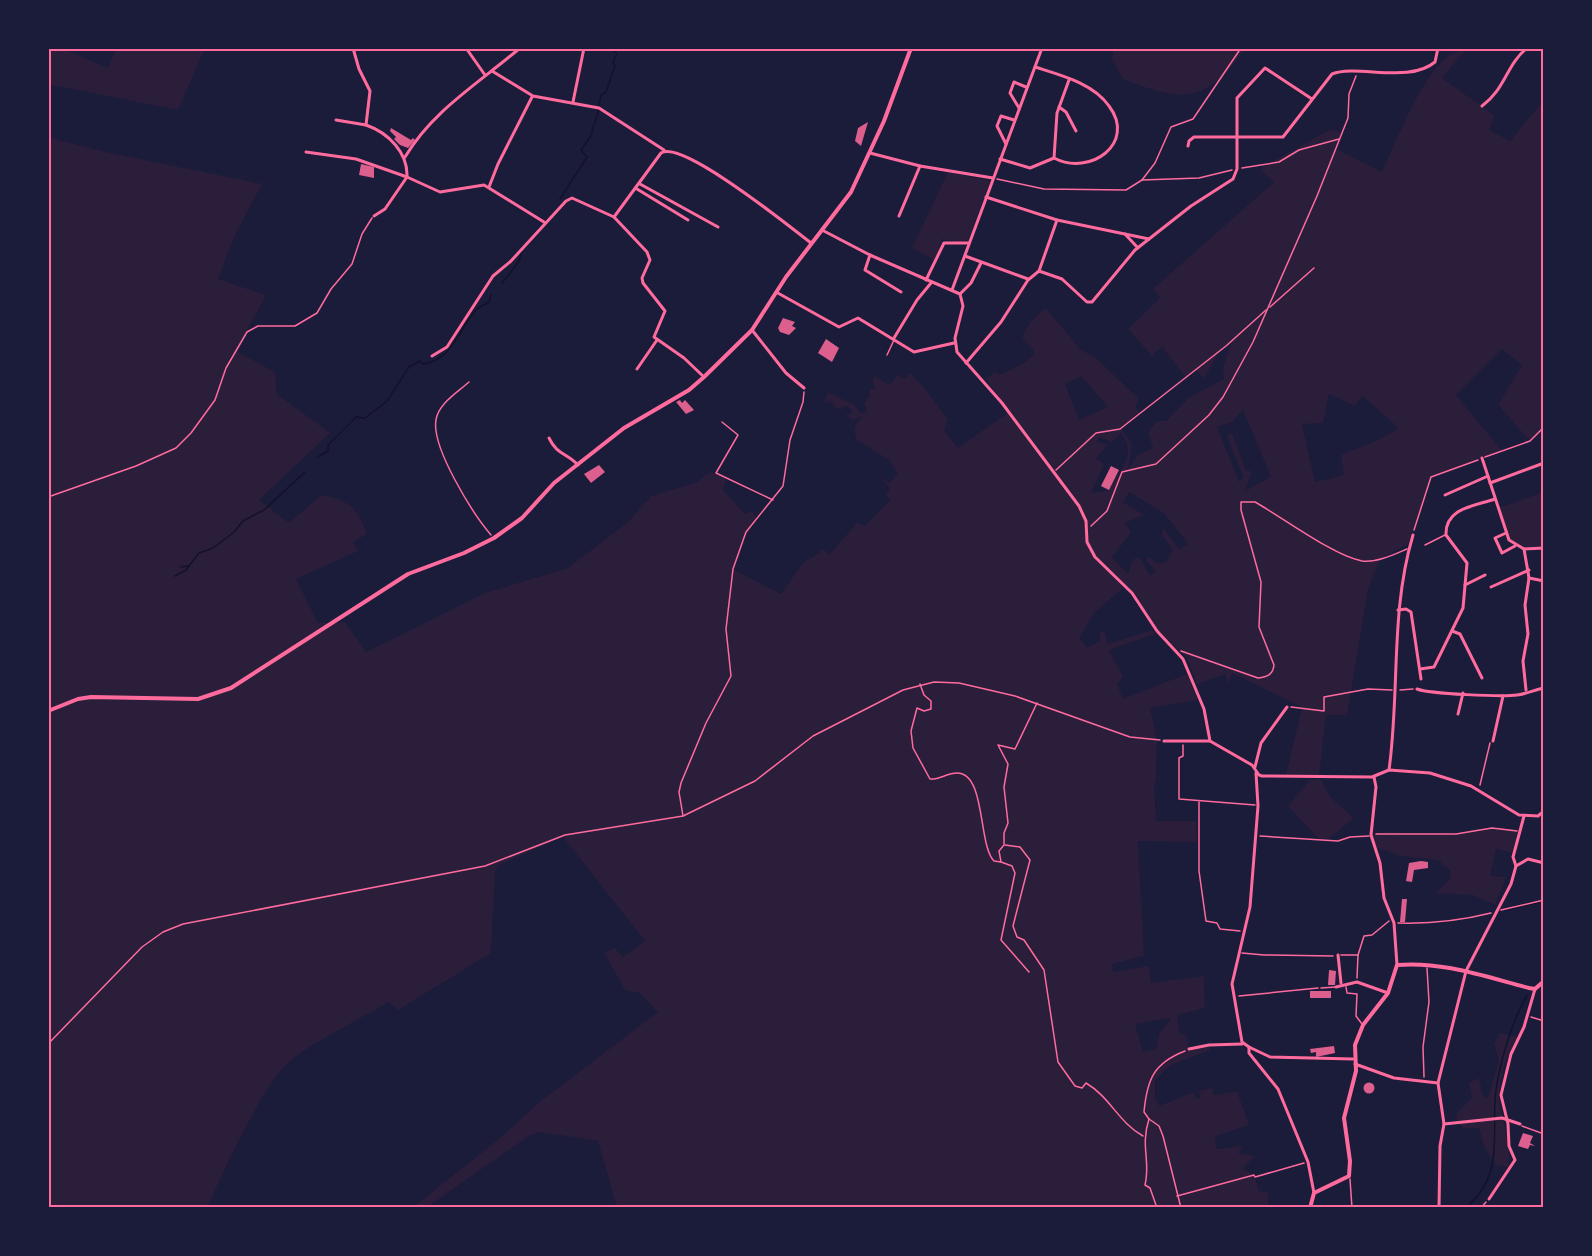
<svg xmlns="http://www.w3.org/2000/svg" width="1592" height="1256" font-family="Manrope,sans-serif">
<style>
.green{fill:#2a1e3b;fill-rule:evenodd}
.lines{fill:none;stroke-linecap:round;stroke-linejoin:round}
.stream{stroke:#12122b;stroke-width:1.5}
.building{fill:#dd5f8e}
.path{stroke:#ff6b9d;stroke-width:1.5}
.service{stroke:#ff6b9d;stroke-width:1.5}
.minor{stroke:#ff6b9d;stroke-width:3}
.tertiary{stroke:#ff6b9d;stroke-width:4}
.neatline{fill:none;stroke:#ff6b9d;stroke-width:2}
</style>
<rect width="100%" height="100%" fill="#1b1b3a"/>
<g class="green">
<polygon points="48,48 61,48 108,68 116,48 205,48 178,110 48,84"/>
<path d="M1114,48H1245V49C1205,104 1184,103 1123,79L1112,59Z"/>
<path d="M1462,48H1467L1442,78L1494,115L1489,130L1510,141L1544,100V427L1530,441L1498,405L1522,365L1502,349L1456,395L1502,451L1431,477L1408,544L1380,559L1368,589L1347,715H1326L1319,777L1286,775L1302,707L1232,673L1229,684L1225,674L1197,684L1186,657L1158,630L1131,589L1112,574L1123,588L1094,613L1079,638L1087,648L1100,641V633L1104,631L1108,644L1152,630L1155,634L1109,650L1123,677L1117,684L1123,699L1187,674L1198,700L1150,708L1157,740L1156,782L1154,783L1156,821H1196L1197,842L1138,841L1144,956L1112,964L1113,972L1149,966L1151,983L1204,976L1205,1008L1177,1015L1180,1034H1186L1189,1049L1210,1047V1050L1171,1065L1155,1080V1097L1159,1106L1194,1092L1197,1099L1200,1098L1199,1091L1212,1088L1214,1095L1237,1091L1249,1125L1215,1136L1216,1149L1243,1146L1238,1153L1255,1156L1243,1168L1255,1176L1305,1162L1306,1164L1255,1178L1259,1191L1268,1193V1207L617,1208L598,1141L541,1132L530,1135L426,1208H412L499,1139L542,1100L658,1012L640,993L625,990L604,953L615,948L623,957L645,941L563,837L499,865L495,871L491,953L398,1010L389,1002C360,1019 316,1040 290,1061C266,1080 219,1177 208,1208H48V130L51,131L50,138L105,152L262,184L235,235L218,279L266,295L236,351L275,372L277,394L330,433L259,500L289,523L321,495C349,501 356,505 367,534L353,542L358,551L296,579L318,623L345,622L366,652L485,593L568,568L628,522L651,496L696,483L710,472L726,479L723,490L745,514L752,511L757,519L741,543L733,569L781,594L802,564L824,549L829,555L857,523L865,526L890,500L886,495L890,488L879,476L889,483L898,473L890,461L856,439L854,428L862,416L852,420L845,414H851L852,410L847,406L837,409L830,401L824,404L828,392L854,405L861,413L867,411L864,403L870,396L869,390L875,388L872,381L875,376L890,385L897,375L905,379L910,373L923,386L948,420L944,430L958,448L1009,412L986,379L995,372L999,375L1024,363L1035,353L1022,337L1031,321L1046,308L1081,350L1095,357L1139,399L1135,406L1140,413L1121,428L1132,444L1128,469L1139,454L1153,448L1148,432L1157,421H1166L1190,397L1224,379L1223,368L1231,343L1219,352L1204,379L1196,370L1186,378L1162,347L1152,356L1128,329L1160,298L1153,289L1274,182L1261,171L1263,167L1331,129L1342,133L1336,149L1382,172C1396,143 1428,55 1461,51ZM1081,376L1108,407L1079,420L1065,384ZM1329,394L1355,406L1362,396L1399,428L1381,439L1341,455L1344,475L1315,482L1302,424L1323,423ZM1243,410L1271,477L1245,491L1252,471H1246L1232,433L1227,436L1243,476L1239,482L1217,427L1232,422ZM1121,433C1138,454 1119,471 1109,490L1091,493L1104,464L1096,459L1107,445L1097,441L1099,437L1112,442ZM1129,492L1165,514L1188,544L1179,549L1163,528L1162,535L1173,550L1166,562L1157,563L1149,557L1146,560L1155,571L1150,576L1140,558L1133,559L1128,574L1112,557L1131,533L1125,523L1144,515L1123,502ZM1171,1018L1159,1034L1156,1049L1143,1052L1135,1024Z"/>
<polygon points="948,172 990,181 968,240 961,242 942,239 934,260 912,248"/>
<path d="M1544,492V548C1508,551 1509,539 1498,508Z"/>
<polygon points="1310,780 1321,780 1330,797 1354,818 1328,839 1318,838 1288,806"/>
<polygon points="1502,827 1517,832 1512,853 1496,849 1490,876 1506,877 1495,905 1473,895 1436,893 1450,879 1451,871 1438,860 1401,856 1375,847 1371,835 1384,832 1456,834"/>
<path d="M1500,1033L1517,1037C1506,1056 1496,1085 1500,1108C1505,1128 1510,1145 1509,1167L1496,1165L1484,1146L1479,1128H1463L1456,1121L1457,1113L1472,1098L1469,1083L1479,1078L1483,1096L1488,1098L1499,1061L1494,1044Z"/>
</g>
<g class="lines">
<g class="stream">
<polyline points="599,105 601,95 606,92 615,66 613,62 617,54 611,48"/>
<polyline points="560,199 587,157 581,150 590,137 599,110"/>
<polyline points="507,277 519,261 522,251"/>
<polyline points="502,283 506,278"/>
<path d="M318,457L328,451V445L356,417L365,418L387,401L409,367L420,361L423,364C452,361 459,328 476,310C480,306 484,305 489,302L491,295"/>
<polyline points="181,567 188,566"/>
<polyline points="175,576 186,570 199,553 213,548 234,532 243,521 264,510 305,472"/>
<polyline points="1505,910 1544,901"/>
<path d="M1466,1208C1502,1176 1493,1144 1495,1102C1496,1074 1512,1019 1527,996"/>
</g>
</g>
<g class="building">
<polygon points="868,122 861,146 855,141 858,128"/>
<polygon points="391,128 411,140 413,138 415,140 408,148 400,145 394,139 396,137 390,131"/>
<polygon points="361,164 374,167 374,178 359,175"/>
<polygon points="783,318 795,322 792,326 796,328 789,335 780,332 778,328"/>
<polygon points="826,339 839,348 832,362 818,353"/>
<polygon points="680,400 682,403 685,400 694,410 686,414 676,402"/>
<polygon points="599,465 605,472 591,483 584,474"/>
<polygon points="1111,466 1119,470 1109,490 1101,486"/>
<polygon points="1421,861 1428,862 1428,868 1414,870 1412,882 1406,881 1409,863"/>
<polygon points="1402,899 1407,899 1405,922 1400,922"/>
<polygon points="1329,970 1336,971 1335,985 1328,985"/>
<rect x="1310" y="991" width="21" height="7"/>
<polygon points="1334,1046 1335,1053 1316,1057 1316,1052 1311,1053 1310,1049"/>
<circle cx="1369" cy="1088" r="5.5"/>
<polygon points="1523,1133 1533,1136 1530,1143 1535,1146 1530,1145 1528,1149 1518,1146"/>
</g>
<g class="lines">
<g class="path">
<polyline points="1542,156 1544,156"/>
<polyline points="1242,168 1279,162 1299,150 1339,139"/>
<polyline points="997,179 1044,189 1126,190 1142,180 1155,163 1171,127 1193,119 1241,48"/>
<polyline points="1142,180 1199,178 1232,170"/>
<polyline points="1270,307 1314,268"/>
<path d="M469,382C458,392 438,404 436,420C431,447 473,514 491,535"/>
<polyline points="722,422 738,435 716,473 773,500"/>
<polyline points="1485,457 1530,441 1544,427"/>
<polyline points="1056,470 1096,433 1120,429 1226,346 1266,310"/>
<polyline points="48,497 136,466 176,448 191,433 215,400 226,368 247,332 258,326 295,326 317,313 331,289 352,264 362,234 372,218"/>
<polyline points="1091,526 1107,511 1122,472 1156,464 1209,415 1223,397 1253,342 1317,196 1348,118 1349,94 1356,76"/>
<polyline points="1414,530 1431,477 1478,460"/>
<path d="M1181,651L1258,678C1267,677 1273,675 1274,665L1259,627L1261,582L1241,510V502H1255C1282,517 1334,556 1362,561C1376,563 1393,555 1407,549"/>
<path d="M920,684L924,695L931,701V709L924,711L917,708L911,731L913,748L930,779C939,780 947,773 957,773C986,773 978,845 994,861L1001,862"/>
<polyline points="1400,690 1413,689"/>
<polyline points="1291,707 1324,711 1324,697 1368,689 1392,690"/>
<polyline points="1183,745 1183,756 1179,758 1179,799 1255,805"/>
<polyline points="1480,785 1490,743"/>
<polyline points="1199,802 1199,871 1206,921 1217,923 1220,929 1240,931"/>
<polyline points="683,816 679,792 681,783 706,723 731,676 726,629 733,569 746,532 783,486 790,440 803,402 804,392"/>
<polyline points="1376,834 1456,834 1492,828 1517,831"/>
<polyline points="1260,836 1338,841 1350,837 1369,836"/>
<polyline points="1004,844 1004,833 1008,823 1004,787 1008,764 998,745 1015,749 1037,703"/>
<polyline points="1004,845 999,851 1001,862 1012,866 1015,873 1001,940 1029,972"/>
<path d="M1005,845L1020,847L1030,860L1013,926L1017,937L1024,940L1044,970L1058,1062L1075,1086L1082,1088L1086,1083C1110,1097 1119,1123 1143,1136"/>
<polyline points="1501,910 1544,900"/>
<path d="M1398,923C1431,924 1459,921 1491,913"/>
<polyline points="1242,953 1264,955 1333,956"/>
<polyline points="1341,955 1358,955"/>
<polyline points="1357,978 1358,955 1364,936 1372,935 1389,921"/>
<polyline points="1239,996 1318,988"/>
<polyline points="1531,1017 1544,1021"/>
<polyline points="48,1044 142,947 163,932 183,924 485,866 565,835 683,816 755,781 813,736 903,690 934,682 959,683 1015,696 1130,737 1160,740"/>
<polyline points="1424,1077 1423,1047 1429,1002 1427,968"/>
<polyline points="1149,1119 1159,1126 1163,1136 1181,1208"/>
<polyline points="1522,1126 1544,1134"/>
<polyline points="1350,1179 1352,1208"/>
<polyline points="1177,1196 1254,1175 1255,1177 1304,1163"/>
<path d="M1157,1208L1150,1188L1145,1185C1151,1161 1140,1147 1149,1119L1144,1112C1147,1079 1154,1063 1185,1051"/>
<polyline points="1481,1208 1486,1202"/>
</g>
<g class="service">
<polyline points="887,355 894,340"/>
<polyline points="1425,545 1445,535"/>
<polyline points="1346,987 1347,993 1357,994 1356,1016 1362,1024"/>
<polyline points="1321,988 1335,987"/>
</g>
<g class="minor">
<path d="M353,48L359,69L370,91L366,125C389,133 408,153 407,177L440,192L484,185L544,222"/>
<polyline points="466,48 485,75"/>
<path d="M1035,67C1060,75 1093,83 1109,106C1137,143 1090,177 1054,158"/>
<polyline points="492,71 533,96 599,108 664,150"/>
<polyline points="573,102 584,48"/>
<path d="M1482,106C1506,88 1506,65 1527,48"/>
<polyline points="1059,107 1066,112 1076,131"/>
<polyline points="1019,108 1010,93 1014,82 1026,87"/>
<polyline points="336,120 366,125"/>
<polyline points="1006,144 997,126 1001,116 1014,120"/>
<polyline points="1188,146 1189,141 1194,137 1237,137 1237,98 1265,68 1312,99"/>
<polyline points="306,152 356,159 407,177 385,209 374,216"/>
<polyline points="870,153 920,166 993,178"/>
<path d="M405,157C433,110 479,83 520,48"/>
<polyline points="1000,159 1030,168 1054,158 1057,113 1069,80"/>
<polyline points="640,184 718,227"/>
<polyline points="489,187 498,164 532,97"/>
<polyline points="637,189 688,220"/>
<polyline points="986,197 1057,220 1149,239"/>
<polyline points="899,216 920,166"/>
<path d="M614,217L661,153C682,139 790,227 811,243"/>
<polyline points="822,230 870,255 960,294 963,306 955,338 957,352 1002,403 1079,506 1086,521 1087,542 1095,557 1132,593 1157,631 1183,659 1204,709 1210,741 1252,765 1259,775 1262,776 1372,777 1389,770 1430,773 1471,786 1519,815 1538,816 1544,811"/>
<polyline points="1125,234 1138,248"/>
<polyline points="870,255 865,270 901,292"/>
<polyline points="965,256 1028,279"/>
<polyline points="1039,271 1057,220"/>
<polyline points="926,280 944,243 969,243"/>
<polyline points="952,290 1042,48"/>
<polyline points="776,292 839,327 858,318 914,352 954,343"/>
<polyline points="960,294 971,283 981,263"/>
<polyline points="752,330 786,373 804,388"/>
<polyline points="894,338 917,300 931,283"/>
<polyline points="432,356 447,347 493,276 511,261 566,201 572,198 614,217 647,252 650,260 642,278 643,283 665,311 654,337 684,358 704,377"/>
<path d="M966,363L1001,322L1028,280L1039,271L1062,279L1087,302H1092L1135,250L1191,206L1233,179L1237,169V137H1283L1332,74C1357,64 1409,84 1435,62L1438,48"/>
<polyline points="637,369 657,340"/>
<path d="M549,438C557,455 567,453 578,465"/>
<polyline points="1482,458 1509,540 1524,549 1544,548"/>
<polyline points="1490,483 1544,463"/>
<polyline points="1445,495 1488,476"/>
<polyline points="1506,533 1495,538 1502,553 1515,546"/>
<polyline points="1524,549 1529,578 1525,605 1528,634 1523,661 1526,690"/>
<polyline points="1529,578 1544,581"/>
<polyline points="1465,585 1485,575"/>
<polyline points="1491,587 1529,570"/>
<polyline points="1398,610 1406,609 1411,612 1421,679"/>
<polyline points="1452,631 1460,634 1482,678"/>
<path d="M1420,669L1434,667L1463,608L1467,563L1446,535C1445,508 1474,506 1495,499"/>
<path d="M1417,689C1430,694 1503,697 1517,695C1526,694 1534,690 1544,688"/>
<polyline points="1458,714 1463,693"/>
<polyline points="1164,741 1210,741"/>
<polyline points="1493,741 1503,696"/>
<polyline points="1255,767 1261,743 1287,707"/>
<path d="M1389,770C1400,691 1390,612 1413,535"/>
<polyline points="1256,773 1258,806 1250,907 1232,984 1242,1042 1249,1047 1249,1053 1278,1089 1308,1162 1314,1193"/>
<polyline points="1374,777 1376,787 1371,835 1380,863 1384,898 1394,923 1397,965"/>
<polyline points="1516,866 1528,859 1544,863"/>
<polyline points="1338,955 1341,983"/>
<polyline points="1336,987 1357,982 1388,993"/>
<polyline points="1249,1047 1270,1057 1353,1059"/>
<polyline points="1189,1049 1209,1045 1242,1044"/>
<polyline points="1355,1064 1394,1078 1438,1083"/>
<polyline points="1520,1124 1502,1118 1444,1124 1438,1083 1466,971 1511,884 1516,866 1513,857 1524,816"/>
<polyline points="1489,1199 1515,1160 1509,1146 1508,1124 1501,1095 1511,1054 1524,1027 1535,989"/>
<polyline points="1439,1208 1440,1146 1444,1124"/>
</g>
<g class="tertiary">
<polyline points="48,711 78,699 91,697 198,699 231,688 408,574 464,553 494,538 522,518 554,483 624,428 689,390 704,377 752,330 786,277 851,192 884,121 911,48"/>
<path d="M1310,1208L1314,1193L1349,1176L1350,1161L1344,1118L1356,1071L1355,1045L1363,1025L1388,993L1397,965C1442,961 1486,977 1529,988L1535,989L1544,981"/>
</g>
</g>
<rect width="1592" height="1256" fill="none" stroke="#1b1b3a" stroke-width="99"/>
<rect x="50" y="50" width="1492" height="1156" class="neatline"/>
</svg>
